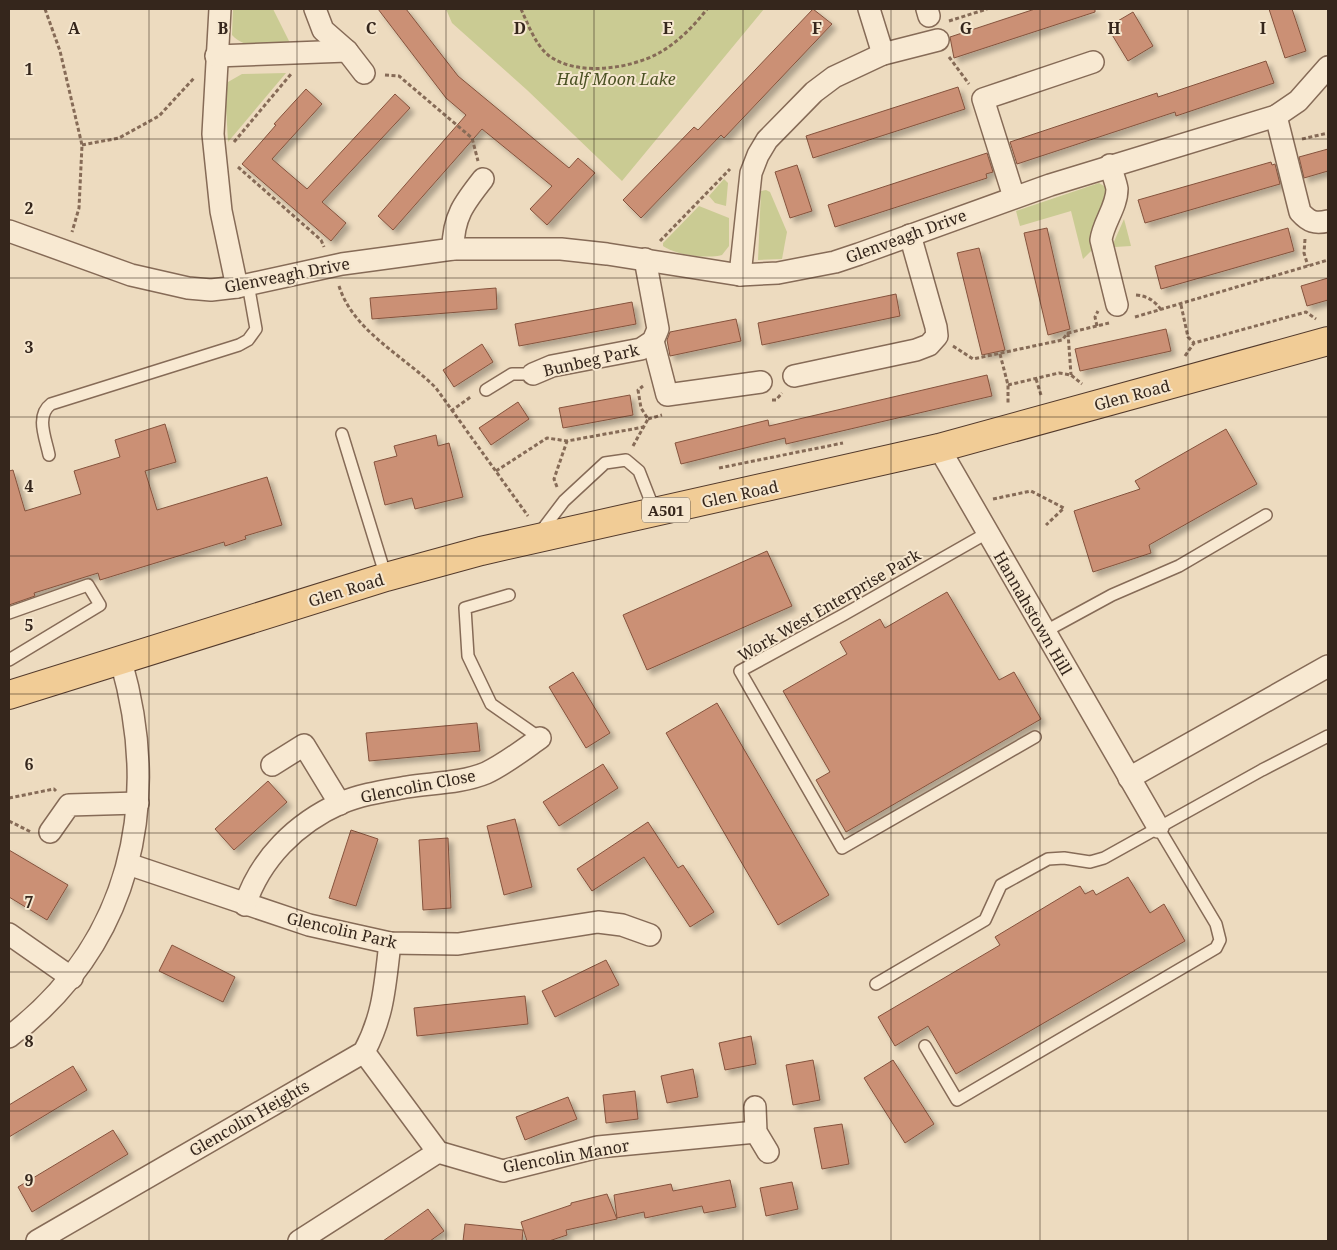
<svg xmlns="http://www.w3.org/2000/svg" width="1337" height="1250" font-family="'Noto Serif',serif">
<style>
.green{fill:#cacb93}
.building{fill:#cb9075;stroke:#85533d;filter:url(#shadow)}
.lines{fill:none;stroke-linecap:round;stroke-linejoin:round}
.lane-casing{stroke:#866b57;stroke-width:14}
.street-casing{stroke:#866b57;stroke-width:24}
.primary-casing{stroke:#533a2c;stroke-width:30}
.path{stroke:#866b57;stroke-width:3;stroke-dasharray:4 2.5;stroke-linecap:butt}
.lane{stroke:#f8e9d2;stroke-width:11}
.street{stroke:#f8e9d2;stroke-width:21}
.primary{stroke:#f1cc96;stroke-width:28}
.grid{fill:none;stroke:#35261c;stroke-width:1;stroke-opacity:0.55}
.labels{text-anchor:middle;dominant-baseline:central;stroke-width:4;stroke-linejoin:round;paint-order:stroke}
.shield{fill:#f5e6ce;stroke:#6f6051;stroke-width:1}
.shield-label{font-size:15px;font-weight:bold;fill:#35261c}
.park-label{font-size:16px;font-style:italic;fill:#4a5123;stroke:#f5e6ce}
.street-label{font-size:16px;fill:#35261c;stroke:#f5e6ce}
.grid-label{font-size:16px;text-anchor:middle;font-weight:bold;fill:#35261c;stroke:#f5e6ce;stroke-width:4;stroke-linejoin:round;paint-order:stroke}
</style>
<defs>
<filter id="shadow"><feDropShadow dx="4.5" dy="4.5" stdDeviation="2.5" flood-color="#0004"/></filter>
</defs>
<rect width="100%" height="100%" fill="#eddbbf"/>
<g class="green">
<path d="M233,9H273L290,43C271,44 246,51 232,35Z"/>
<polygon points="446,9 764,9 622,181 527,90 452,23"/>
<polygon points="286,73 228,142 225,88 228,82 242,74"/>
<polygon points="724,179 728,183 726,206 715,203 709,196"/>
<polygon points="1099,183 1104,186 1108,193 1093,249 1083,259 1071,211 1020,226 1016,211"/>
<polygon points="766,190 770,192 787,232 782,259 758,260 761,191"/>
<path d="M699,206L729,218V246L722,255C708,259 675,255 663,246V243Z"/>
<polygon points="1124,219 1131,246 1115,247 1113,244"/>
</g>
<g class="building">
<polygon points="378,9 406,9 458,76 569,168 578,158 595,173 547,225 530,209 552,186 482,129 393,230 378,216 466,115 446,98"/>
<polygon points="813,9 832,24 724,138 721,135 641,218 623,200 694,127 698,130"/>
<polygon points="1035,9 1095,9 1095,12 954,58 950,37"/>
<polygon points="1269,9 1292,9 1306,51 1285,58"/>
<polygon points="1133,12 1153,46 1128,61 1111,33 1114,31 1111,25"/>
<polygon points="1266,61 1274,83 1176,116 1175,112 1017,164 1010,142 1157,93 1158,97"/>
<polygon points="958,87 965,109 813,158 806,136"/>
<polygon points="306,89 322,104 272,159 307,189 395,94 410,108 322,202 346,223 331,241 242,164 276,125 274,124"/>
<polygon points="1328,149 1328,171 1304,178 1299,157"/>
<polygon points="987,153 993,172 986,174 987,178 835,227 828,205"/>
<polygon points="1271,162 1272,165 1275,164 1280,184 1145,223 1138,200"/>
<polygon points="797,165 812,211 790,218 775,172"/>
<polygon points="1047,228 1070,329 1048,335 1024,233"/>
<polygon points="1288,228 1294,251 1161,289 1155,266"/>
<polygon points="979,248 1005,350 982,355 957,253"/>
<polygon points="1328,278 1328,300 1307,306 1301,286"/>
<polygon points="496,288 497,309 372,319 370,298"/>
<polygon points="896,294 900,316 762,345 758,323"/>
<polygon points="632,302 636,324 519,346 515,324"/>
<polygon points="736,319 741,341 670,356 667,340 670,332"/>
<polygon points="1166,329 1171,351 1080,371 1075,349"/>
<polygon points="482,344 493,362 454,387 443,370"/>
<polygon points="987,375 992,396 786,444 785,438 681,464 675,443 768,420 769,426"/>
<polygon points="630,395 633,415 563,428 559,408"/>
<polygon points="518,402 529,419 491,445 479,428"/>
<polygon points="165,424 176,462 145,471 157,510 267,477 282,525 245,536 246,539 225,546 224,542 100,580 98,573 34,593 35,596 9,605 9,471 13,470 25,511 81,494 74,471 120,457 115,440"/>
<polygon points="1226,429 1257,484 1149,545 1151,553 1093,572 1074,511 1140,489 1135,481"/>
<polygon points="436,435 438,446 449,443 463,497 415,509 412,498 385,505 374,462 397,456 394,446"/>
<polygon points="767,551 792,606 647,670 623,615"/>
<polygon points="947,592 999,680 1014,672 1041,719 846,832 816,780 830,772 783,691 847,654 840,642 880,619 885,628"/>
<polygon points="573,672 610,733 586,748 549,687"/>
<polygon points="717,703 829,895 778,925 666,733"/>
<polygon points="477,723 480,751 369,761 366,733"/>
<polygon points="603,764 618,788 559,826 543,802"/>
<polygon points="268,781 287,802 234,850 215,829"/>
<polygon points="515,819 532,887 504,895 487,826"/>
<polygon points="648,822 678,868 683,865 714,912 690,927 644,857 592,891 577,869"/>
<polygon points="351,830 378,839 356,906 329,898"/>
<polygon points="448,838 451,908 423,910 419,840"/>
<polygon points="9,850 68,885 47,920 9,897"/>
<polygon points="1128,877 1150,913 1164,904 1185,941 956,1074 928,1026 895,1046 878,1017 1000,945 995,937 1080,886 1085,894 1093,890 1096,895"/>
<polygon points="172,945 235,977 223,1002 159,971"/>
<polygon points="606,960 619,985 555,1017 542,991"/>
<polygon points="525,996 528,1024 417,1036 414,1008"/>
<polygon points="751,1036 756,1064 725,1070 719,1043"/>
<polygon points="813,1060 820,1100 793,1105 786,1065"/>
<polygon points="893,1060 934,1124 905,1143 864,1078"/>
<polygon points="73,1066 87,1090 9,1137 9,1105"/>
<polygon points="693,1069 698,1097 667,1103 661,1076"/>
<polygon points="635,1091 638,1119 606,1123 603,1095"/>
<polygon points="568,1097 577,1119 525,1140 516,1117"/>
<polygon points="842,1124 849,1164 822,1169 814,1128"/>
<polygon points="113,1130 128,1154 32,1212 18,1187"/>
<polygon points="730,1180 736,1207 704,1213 702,1206 645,1218 644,1212 617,1218 614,1195 671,1184 673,1191"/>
<polygon points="792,1182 798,1209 766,1216 760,1188"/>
<polygon points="607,1194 617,1219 566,1230 567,1235 549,1241 527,1241 521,1222 571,1205 571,1203"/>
<polygon points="428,1209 444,1231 430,1241 383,1241"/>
<polygon points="465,1224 523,1230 522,1241 463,1241"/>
</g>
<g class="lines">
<g class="lane-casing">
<g id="lane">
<polyline points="486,390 512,374 533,374"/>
<polyline points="342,434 386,577"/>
<path d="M49,455C46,439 35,416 51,404L239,345L248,340L256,329L248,284"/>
<polyline points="987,533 843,615 740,671 842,848 1035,737"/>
<polyline points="539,534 564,501 605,463 626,460 639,471 655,512"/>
<polyline points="509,595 465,608 468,656 491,704 540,738"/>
<polyline points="9,613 88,585 100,605 9,660"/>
<polyline points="1044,632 1112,595 1179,566 1266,515"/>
<polyline points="876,984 985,920 1001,885 1048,859 1064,858 1090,862 1104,858 1262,770 1328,736"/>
<polyline points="925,1046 957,1100 1216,948 1220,940 1216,924 1158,827"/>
</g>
</g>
<g class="street-casing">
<g id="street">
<polyline points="220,9 213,134 221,211 237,287"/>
<polyline points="315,9 323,30 347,51 364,73"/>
<polyline points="869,9 883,54"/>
<polyline points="927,9 929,16"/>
<polyline points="216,56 347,51"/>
<path d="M1276,116L1300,212C1309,222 1315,224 1328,221"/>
<path d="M1110,165C1112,173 1116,182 1117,189C1117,207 1103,223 1101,240L1117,305"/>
<polyline points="1014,197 983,99 1093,62"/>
<polyline points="9,231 131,275 188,288 211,290 237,287 342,264 453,249 561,249 607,254 740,275 778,273 835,262 859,254 1050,185 1276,116 1298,101 1328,67"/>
<path d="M453,249C453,217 464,203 483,179"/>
<polyline points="740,275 751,173 758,155 767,140 814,92 834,77 883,54 938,40"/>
<polyline points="653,341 667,395 761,382"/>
<polyline points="533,374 552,366 641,349 653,341 658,329 645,259"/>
<polyline points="794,376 916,350 929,345 937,336 936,327 910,235"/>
<polyline points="939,448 1158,827"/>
<polyline points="272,765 304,745 340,804"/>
<polyline points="1129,778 1328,666"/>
<polyline points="50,832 69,805 138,803"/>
<polyline points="128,864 309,925 390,943 458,944 598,922 622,925 650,935"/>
<path d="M245,905C260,859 296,823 341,803C362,794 385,791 407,787C432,783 462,783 486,773C505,764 523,750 540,738"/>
<polyline points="9,934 72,978"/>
<path d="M9,1037C131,944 162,805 121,661"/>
<polyline points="364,1052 438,1152 503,1171 598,1147 756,1132"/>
<polyline points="755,1107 756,1132 768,1152"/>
<path d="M37,1241L364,1052C384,1015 385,984 390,943"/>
<polyline points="299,1241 438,1152"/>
</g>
</g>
<g class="primary-casing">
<polyline id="primary" points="9,695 386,577 481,551 939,448 1328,341"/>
</g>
<g class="path">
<polyline points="45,9 60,51 82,145 79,208 72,232"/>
<path d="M521,9C528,24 535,44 548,55C576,77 630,69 659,53C677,43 695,25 707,9"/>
<polyline points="949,21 987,9"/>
<polyline points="949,57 969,84"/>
<polyline points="385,75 399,76 472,138 478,161"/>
<polyline points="1302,139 1328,133"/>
<polyline points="234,142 291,74"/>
<polyline points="82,145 119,138 159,116 195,77"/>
<polyline points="238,167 321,240 324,247"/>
<polyline points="1305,239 1304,253 1308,266"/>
<polyline points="660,241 730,169"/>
<path d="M339,286C353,331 404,356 436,388L528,516"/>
<path d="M1136,295C1148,296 1155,301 1162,311"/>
<polyline points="1181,305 1188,337 1194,343"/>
<polyline points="1135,317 1328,260"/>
<polyline points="1097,326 1095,317 1098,311"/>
<polyline points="1068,333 1071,375"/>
<polyline points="953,346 973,359 1062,340 1068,333 1109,323"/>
<polyline points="1000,354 1008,385 1008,404"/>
<polyline points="1185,356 1194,343 1306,312 1316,319"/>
<polyline points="1036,379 1041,395"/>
<polyline points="1008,385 1059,373 1071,375 1082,384"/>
<polyline points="772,400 776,400 782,393"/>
<polyline points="451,411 472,396"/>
<polyline points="648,419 662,415"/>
<polyline points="633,446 648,419 641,408 638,390 643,386"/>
<polyline points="719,468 843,443"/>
<polyline points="496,471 547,438 567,441 644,427"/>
<polyline points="557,487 554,479 567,441"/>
<polyline points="993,499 1031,491 1064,508 1046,525"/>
<polyline points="9,798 54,789 56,791"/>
<polyline points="9,821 31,832"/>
</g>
<use href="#lane" class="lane"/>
<use href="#street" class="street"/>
<use href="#primary" class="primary"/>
</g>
<path class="grid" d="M149,9V1241M297,9V1241M446,9V1241M594,9V1241M743,9V1241M891,9V1241M1040,9V1241M1188,9V1241M9,139H1328M9,278H1328M9,417H1328M9,556H1328M9,694H1328M9,833H1328M9,972H1328M9,1111H1328"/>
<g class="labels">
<rect class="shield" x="642" y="497.5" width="48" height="25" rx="4"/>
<g class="shield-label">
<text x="666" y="510">A501</text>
</g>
<g class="park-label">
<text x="616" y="79">Half Moon Lake</text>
</g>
<g class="street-label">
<text transform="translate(906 236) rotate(-20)">Glenveagh Drive</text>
<text transform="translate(287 275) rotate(-11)">Glenveagh Drive</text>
<text transform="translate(591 360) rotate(-13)">Bunbeg Park</text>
<text transform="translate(1132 395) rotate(-15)">Glen Road</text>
<text transform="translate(740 494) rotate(-12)">Glen Road</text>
<text transform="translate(346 590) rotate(-17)">Glen Road</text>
<text transform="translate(829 605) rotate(-30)">Work West Enterprise Park</text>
<text transform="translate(1033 613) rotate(60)">Hannahstown Hill</text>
<text transform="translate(418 786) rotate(-11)">Glencolin Close</text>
<text transform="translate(342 930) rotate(13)">Glencolin Park</text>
<text transform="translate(249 1118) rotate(-30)">Glencolin Heights</text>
<text transform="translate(566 1156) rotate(-10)">Glencolin Manor</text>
</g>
</g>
<g class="grid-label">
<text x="74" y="34">A</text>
<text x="223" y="34">B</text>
<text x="371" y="34">C</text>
<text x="520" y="34">D</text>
<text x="668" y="34">E</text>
<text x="817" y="34">F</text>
<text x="966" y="34">G</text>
<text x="1114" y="34">H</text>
<text x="1263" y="34">I</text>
<text x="29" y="75">1</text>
<text x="29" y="214">2</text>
<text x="29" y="353">3</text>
<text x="29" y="492">4</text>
<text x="29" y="631">5</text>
<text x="29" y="770">6</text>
<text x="29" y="908">7</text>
<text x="29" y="1047">8</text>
<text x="29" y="1186">9</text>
</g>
<rect width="1337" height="1250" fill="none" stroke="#35261c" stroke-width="20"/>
</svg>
